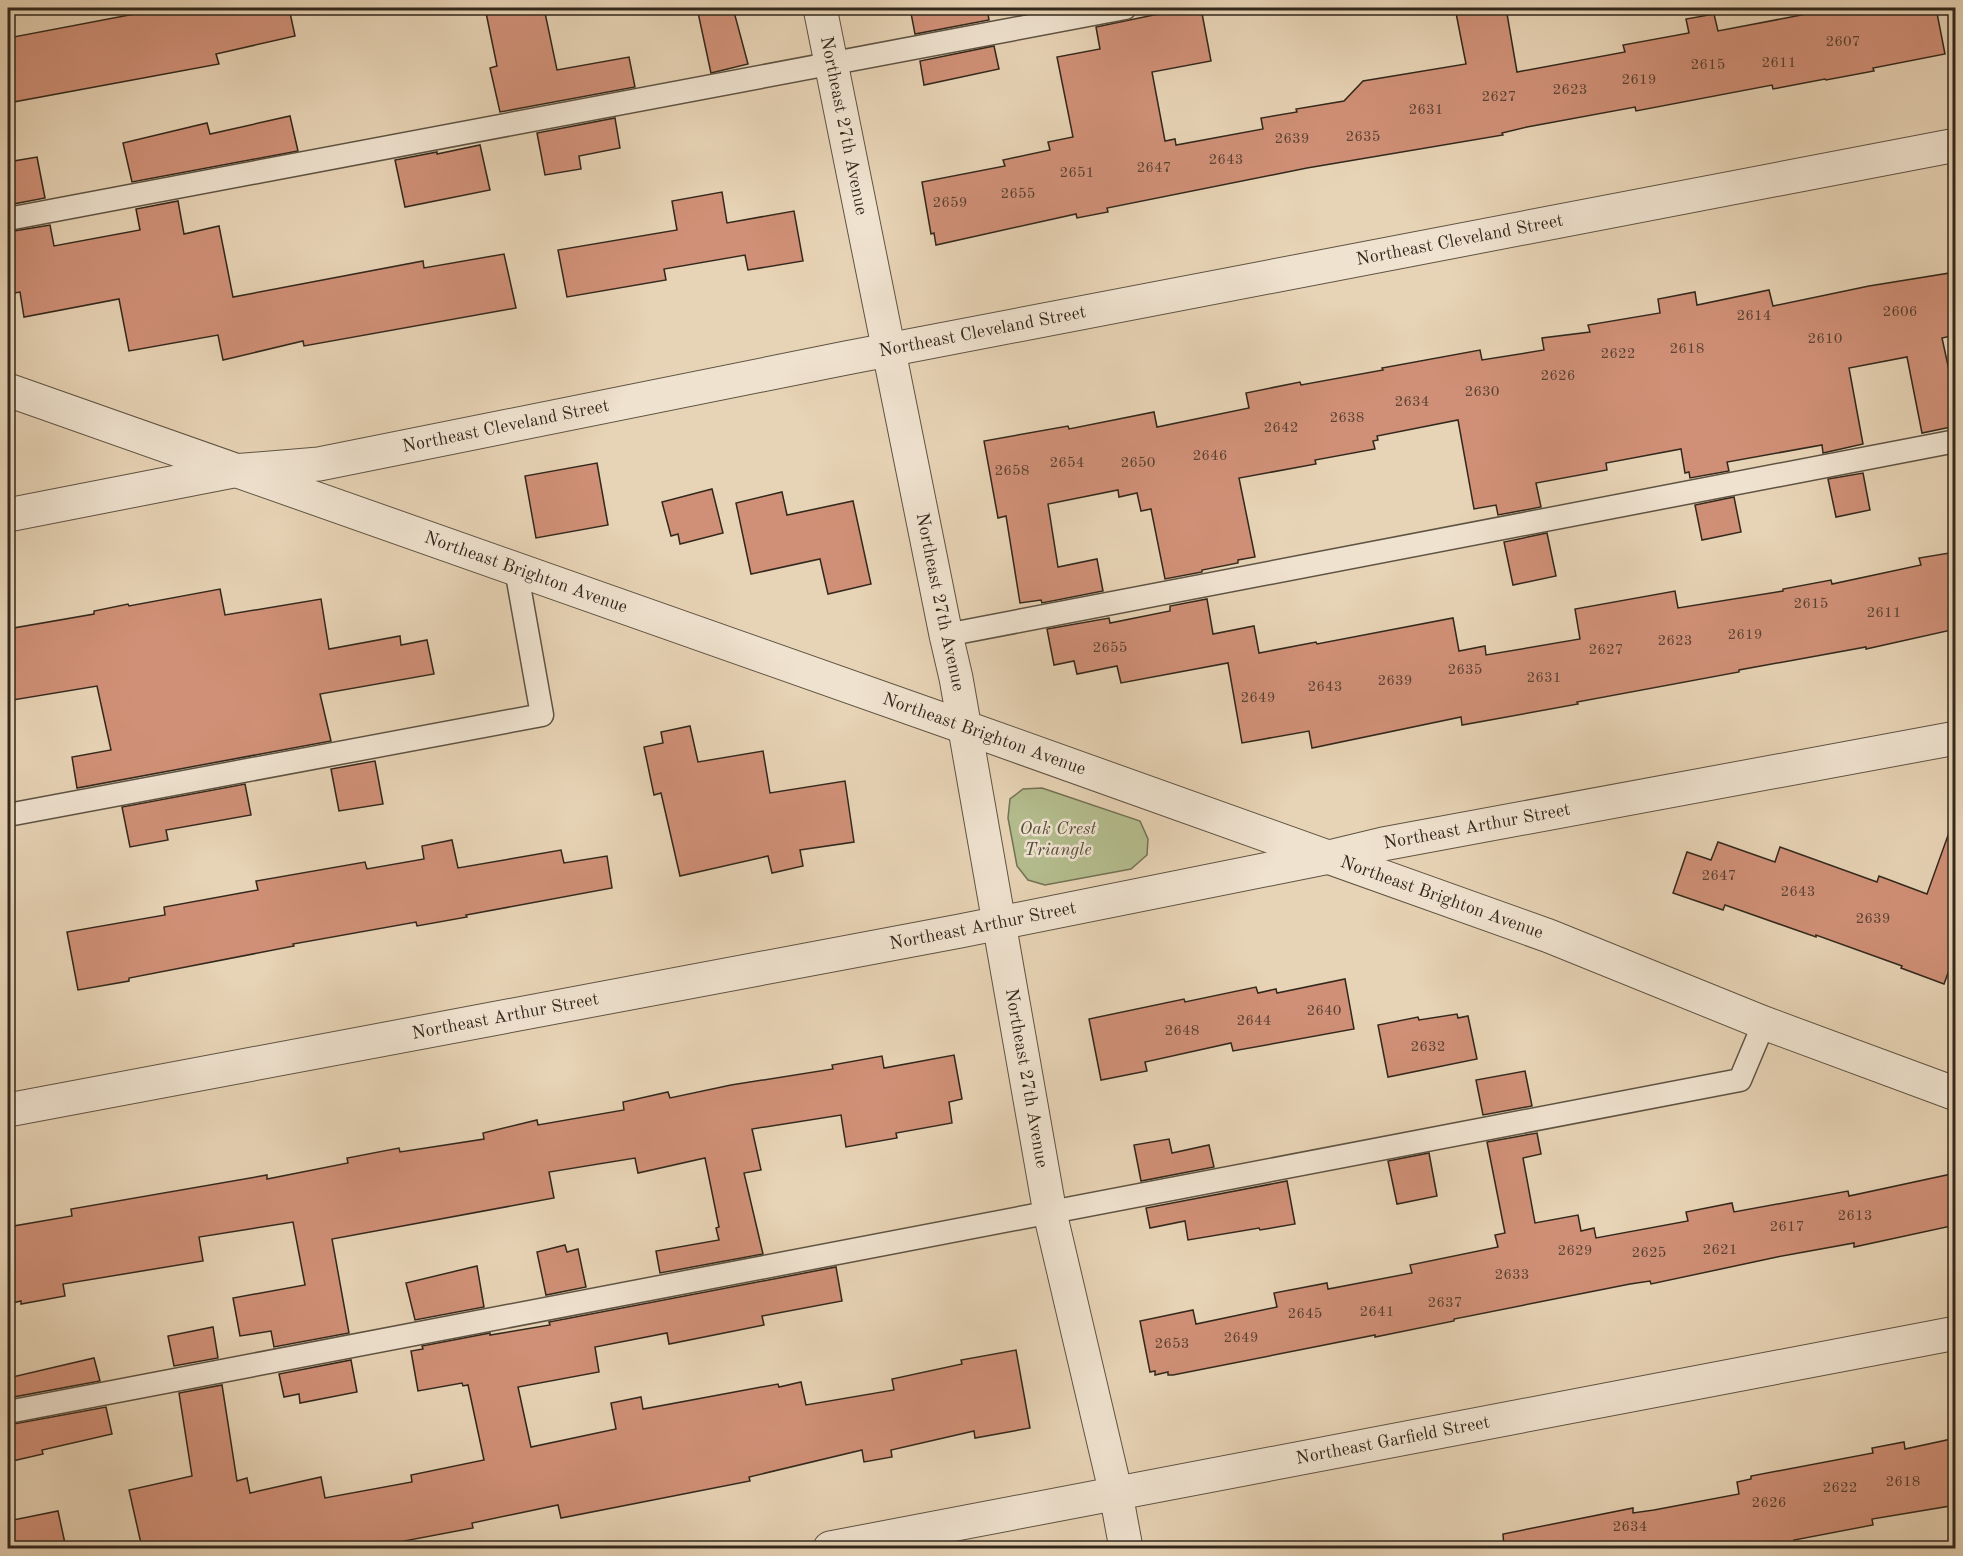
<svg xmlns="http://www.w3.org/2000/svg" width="1963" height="1556" font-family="'Old Standard TT',serif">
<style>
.green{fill:#b4bd8e;stroke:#737255;stroke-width:1.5}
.building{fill:#d09077;stroke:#32281c;stroke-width:1.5}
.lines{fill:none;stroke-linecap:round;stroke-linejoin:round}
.service-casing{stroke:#5f5342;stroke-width:25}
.minor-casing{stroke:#5f5342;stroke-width:35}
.service{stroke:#efe2cf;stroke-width:22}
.minor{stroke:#efe2cf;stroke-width:33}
.labels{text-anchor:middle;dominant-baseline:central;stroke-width:5;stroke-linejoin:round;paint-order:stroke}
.number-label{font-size:15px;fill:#5a4233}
.street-label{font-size:18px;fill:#32281c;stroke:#efe2cf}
.park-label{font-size:18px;font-style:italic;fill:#524d38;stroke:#efe2cf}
</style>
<rect width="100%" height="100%" fill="#e7d3b5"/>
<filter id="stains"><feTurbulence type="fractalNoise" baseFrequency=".00333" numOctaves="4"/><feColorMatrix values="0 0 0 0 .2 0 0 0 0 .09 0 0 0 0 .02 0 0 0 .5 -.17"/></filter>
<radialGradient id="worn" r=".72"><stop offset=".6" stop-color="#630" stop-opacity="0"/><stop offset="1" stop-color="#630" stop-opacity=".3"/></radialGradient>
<polygon class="green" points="1042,788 1140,821 1148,839 1147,855 1131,869 1045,885 1028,880 1017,866 1008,818 1010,799 1023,789"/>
<g class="building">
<polygon points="166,8 289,8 295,36 216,54 219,64 8,103 8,38"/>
<polygon points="485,8 544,8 557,70 629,57 635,87 500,112 490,68 497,66"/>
<polygon points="697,8 733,8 748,64 711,73"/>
<polygon points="910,8 987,8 989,20 915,34"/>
<polygon points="1187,8 1201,8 1211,61 1152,72 1165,141 1175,139 1176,145 1263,129 1261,118 1297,112 1296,109 1344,101 1363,81 1466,64 1455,8 1506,8 1517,72 1625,52 1623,45 1689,33 1686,19 1714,14 1718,31 1812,13 1811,8 1936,8 1945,54 1873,68 1874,71 1826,80 1825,79 1773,89 1772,85 1636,111 1635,107 1527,127 1502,133 1503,135 1307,168 1107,208 1108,212 1077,218 1076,214 936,245 934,233 931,234 922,182 1005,166 1003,160 1050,150 1048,142 1073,137 1057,57 1100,49 1096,27"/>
<polygon points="994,46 999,69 924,85 920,61"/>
<polygon points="290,116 298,151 132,182 123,143 207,123 210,134"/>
<polygon points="615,118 620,148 579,156 581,169 545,175 537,133"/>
<polygon points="480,145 490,190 405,207 395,160 437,152 437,154"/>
<polygon points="37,157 45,198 8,205 8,162"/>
<polygon points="722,192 727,223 794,211 803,261 748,270 745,255 664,269 666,280 567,297 558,250 677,230 672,201"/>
<polygon points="178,201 184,234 219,226 233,297 423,261 424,268 504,254 516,308 304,346 303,341 223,360 218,335 129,351 119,299 24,317 20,292 8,294 8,232 50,225 54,246 140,230 136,209"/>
<polygon points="1956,272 1956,335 1942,338 1956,402 1956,426 1922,433 1907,357 1849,368 1863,444 1823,453 1822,445 1727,462 1729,471 1690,478 1689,472 1685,473 1681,449 1606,463 1607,470 1536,483 1541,507 1498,515 1496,505 1474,509 1458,420 1377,436 1378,440 1373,441 1375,449 1315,460 1316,464 1239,478 1255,557 1238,560 1238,563 1202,570 1202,572 1165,579 1151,509 1141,511 1137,493 1119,497 1118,490 1048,504 1058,567 1097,559 1103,591 1042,603 1041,600 1020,603 1006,516 998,518 984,441 1068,426 1069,429 1154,412 1157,427 1249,408 1246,393 1300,382 1301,385 1383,370 1382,368 1480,350 1482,360 1544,350 1542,338 1590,332 1588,325 1660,313 1658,299 1695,292 1697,305 1769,290 1773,306 1869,286"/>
<polygon points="597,463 608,525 536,538 525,476"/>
<polygon points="1863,473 1870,510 1836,517 1828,479"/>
<polygon points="712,489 723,533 680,544 678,534 671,536 662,502"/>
<polygon points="782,492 787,515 853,501 871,584 828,594 820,559 751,574 736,503"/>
<polygon points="1734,497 1741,532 1702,540 1695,505"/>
<polygon points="1547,533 1556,576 1513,585 1504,542"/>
<polygon points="1949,553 1950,558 1956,557 1956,629 1866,649 1866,647 1739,670 1739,672 1577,702 1578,704 1462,725 1461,717 1312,748 1309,731 1242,743 1228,663 1121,683 1117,666 1077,674 1074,661 1054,665 1047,629 1109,618 1110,623 1170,611 1170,606 1207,599 1213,634 1254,626 1259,653 1316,642 1317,644 1453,618 1459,651 1485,646 1486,655 1580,639 1575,609 1675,591 1678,608 1783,591 1783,589 1831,580 1832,584 1921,565 1919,558"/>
<polygon points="220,589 225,615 321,599 329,649 400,636 401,645 427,640 434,674 320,694 331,741 77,788 72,757 111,750 97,686 13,700 8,671 8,629 94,614 94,611 128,604 129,606"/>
<polygon points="690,726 698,762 763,751 770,793 845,781 854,842 800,850 803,866 772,873 768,856 680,876 661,793 654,795 644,747 663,743 661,732"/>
<polygon points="375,761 383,804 339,811 331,769"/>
<polygon points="245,784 251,815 166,830 168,840 130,847 122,807"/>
<polygon points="1951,827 1956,828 1956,951 1944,984 1901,968 1902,966 1816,935 1816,937 1725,905 1723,910 1673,893 1687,852 1711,860 1718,842 1775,862 1780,847 1877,882 1879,876 1927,894"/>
<polygon points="452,840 458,868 561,850 564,863 607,856 612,888 466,915 467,917 417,926 416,922 293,944 294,946 129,978 129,981 78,990 67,932 165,915 164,907 258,890 256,881 365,862 367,869 424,859 422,846"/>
<polygon points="1345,979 1354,1029 1233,1051 1231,1043 1145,1062 1147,1071 1101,1080 1089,1019 1184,999 1185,1002 1256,987 1258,993 1276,989 1277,993"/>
<polygon points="1457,1014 1458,1018 1468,1016 1477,1059 1388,1077 1378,1025 1418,1017 1419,1020"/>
<polygon points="954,1055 962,1099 949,1102 952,1123 896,1133 897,1138 846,1147 841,1115 752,1129 761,1170 744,1173 763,1254 660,1273 656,1251 719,1240 716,1228 719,1227 705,1158 638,1173 635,1158 549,1172 554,1198 332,1239 349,1333 274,1347 271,1331 240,1336 233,1298 305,1285 293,1222 199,1237 203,1261 63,1284 65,1296 21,1304 21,1301 8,1304 8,1227 72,1216 71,1209 267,1175 267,1179 348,1163 347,1158 399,1148 400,1152 484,1139 483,1133 537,1120 538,1125 624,1110 623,1102 668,1092 670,1098 731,1085 833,1069 832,1065 882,1056 884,1068"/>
<polygon points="1525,1071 1532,1106 1483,1115 1476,1080"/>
<polygon points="1537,1133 1541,1154 1523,1158 1535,1223 1578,1215 1581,1231 1594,1228 1596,1238 1688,1221 1686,1212 1732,1203 1734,1212 1848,1191 1849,1196 1956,1173 1956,1225 1854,1247 1854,1243 1777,1257 1651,1284 1650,1281 1630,1284 1454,1319 1454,1321 1375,1337 1375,1335 1173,1375 1168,1375 1168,1372 1155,1375 1155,1371 1150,1372 1140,1321 1193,1310 1196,1324 1277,1307 1274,1293 1327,1283 1328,1289 1412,1273 1410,1265 1498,1247 1495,1235 1505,1233 1487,1142"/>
<polygon points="1169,1139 1172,1153 1209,1145 1214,1167 1141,1181 1134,1145"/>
<polygon points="1429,1153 1437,1196 1397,1204 1388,1161"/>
<polygon points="1287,1181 1295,1224 1260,1230 1259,1228 1188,1240 1185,1221 1150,1228 1146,1208"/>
<polygon points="565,1245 567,1252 578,1249 586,1287 546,1295 537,1252"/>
<polygon points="477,1266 484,1307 415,1320 406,1283"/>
<polygon points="836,1267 842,1301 762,1316 764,1325 669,1344 667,1333 595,1347 599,1372 518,1387 531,1447 616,1429 611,1403 641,1397 643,1409 778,1384 779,1387 801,1382 806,1405 894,1390 892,1379 962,1364 961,1360 1016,1350 1030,1428 975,1438 974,1431 891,1450 892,1457 864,1462 862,1450 749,1477 750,1481 561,1518 558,1505 472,1523 473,1528 404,1541 406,1548 142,1548 129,1490 192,1476 179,1393 222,1385 237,1481 247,1478 250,1493 321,1477 325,1498 412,1482 411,1475 484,1460 468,1385 463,1386 462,1383 418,1391 411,1351 423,1349 422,1346 490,1333 490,1335 550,1325 549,1322"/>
<polygon points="213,1327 218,1358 174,1366 168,1336"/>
<polygon points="94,1358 100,1381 8,1398 8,1378"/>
<polygon points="351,1360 357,1392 300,1403 299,1394 284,1397 279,1374"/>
<polygon points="106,1407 112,1434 42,1450 43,1454 8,1462 8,1425"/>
<polygon points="1956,1438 1956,1505 1872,1519 1873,1525 1794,1540 1795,1544 1773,1548 1504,1548 1503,1534 1633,1508 1633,1513 1654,1510 1739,1494 1737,1482 1751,1479 1751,1476 1873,1453 1872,1448 1904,1442 1905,1449"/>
<polygon points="58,1511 66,1548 8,1548 8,1521"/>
</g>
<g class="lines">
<g class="service-casing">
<g id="service">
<polyline points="8,219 1125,8"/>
<polyline points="946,635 1956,441"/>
<polyline points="8,815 542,715 516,569"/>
<polyline points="8,1412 1740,1080 1764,1023"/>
</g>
</g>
<g class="minor-casing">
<g id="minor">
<path id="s1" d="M820,8L946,635L956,678L1050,1213L1116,1494L1126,1548"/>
<path id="s2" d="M8,390L964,727L1549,936L1764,1023L1956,1094"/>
<path id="s3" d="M8,515L233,471L319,464L846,358L1956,145"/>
<path id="s4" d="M8,1110L960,931L1329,857L1383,844L1956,738"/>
<path id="s5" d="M830,1548L1956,1333"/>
</g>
</g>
<use href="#service" class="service"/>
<use href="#minor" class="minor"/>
</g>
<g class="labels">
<g class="number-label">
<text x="1843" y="42">2607</text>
<text x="1779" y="63">2611</text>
<text x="1708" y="65">2615</text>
<text x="1639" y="80">2619</text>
<text x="1570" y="90">2623</text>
<text x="1499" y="97">2627</text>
<text x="1426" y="110">2631</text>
<text x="1363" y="137">2635</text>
<text x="1292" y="139">2639</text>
<text x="1226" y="160">2643</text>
<text x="1154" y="168">2647</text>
<text x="1077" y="173">2651</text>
<text x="1018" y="194">2655</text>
<text x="950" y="203">2659</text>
<text x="1900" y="312">2606</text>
<text x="1754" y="316">2614</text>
<text x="1825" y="339">2610</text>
<text x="1687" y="349">2618</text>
<text x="1618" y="354">2622</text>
<text x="1558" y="376">2626</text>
<text x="1482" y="392">2630</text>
<text x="1412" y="402">2634</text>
<text x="1347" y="418">2638</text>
<text x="1281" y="428">2642</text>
<text x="1210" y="456">2646</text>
<text x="1067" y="463">2654</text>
<text x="1138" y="463">2650</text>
<text x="1012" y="471">2658</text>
<text x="1811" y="604">2615</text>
<text x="1884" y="613">2611</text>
<text x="1745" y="635">2619</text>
<text x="1675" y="641">2623</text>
<text x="1110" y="648">2655</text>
<text x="1606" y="650">2627</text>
<text x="1465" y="670">2635</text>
<text x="1544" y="678">2631</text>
<text x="1395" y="681">2639</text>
<text x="1325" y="687">2643</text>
<text x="1258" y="698">2649</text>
<text x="1719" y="876">2647</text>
<text x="1798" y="892">2643</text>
<text x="1873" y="919">2639</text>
<text x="1324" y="1011">2640</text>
<text x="1254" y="1021">2644</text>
<text x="1182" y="1031">2648</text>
<text x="1428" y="1047">2632</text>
<text x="1855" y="1216">2613</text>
<text x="1787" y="1227">2617</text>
<text x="1720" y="1250">2621</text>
<text x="1575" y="1251">2629</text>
<text x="1649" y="1253">2625</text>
<text x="1512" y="1275">2633</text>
<text x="1445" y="1303">2637</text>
<text x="1377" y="1312">2641</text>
<text x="1305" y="1314">2645</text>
<text x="1241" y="1338">2649</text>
<text x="1172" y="1344">2653</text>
<text x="1903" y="1482">2618</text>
<text x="1840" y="1488">2622</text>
<text x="1769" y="1503">2626</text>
<text x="1630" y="1527">2634</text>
</g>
<g class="street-label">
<text stroke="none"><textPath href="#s1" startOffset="120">Northeast 27th Avenue</textPath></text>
<text stroke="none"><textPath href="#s3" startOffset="1478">Northeast Cleveland Street</textPath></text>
<text stroke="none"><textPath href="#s3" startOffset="992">Northeast Cleveland Street</textPath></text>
<text stroke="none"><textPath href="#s3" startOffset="506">Northeast Cleveland Street</textPath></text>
<text stroke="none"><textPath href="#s2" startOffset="549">Northeast Brighton Avenue</textPath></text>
<text stroke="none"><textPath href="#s1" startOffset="606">Northeast 27th Avenue</textPath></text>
<text stroke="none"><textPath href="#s2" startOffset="1035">Northeast Brighton Avenue</textPath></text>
<text stroke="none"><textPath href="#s4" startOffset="1496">Northeast Arthur Street</textPath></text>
<text stroke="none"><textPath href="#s2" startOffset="1521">Northeast Brighton Avenue</textPath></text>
<text stroke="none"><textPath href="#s4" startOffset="992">Northeast Arthur Street</textPath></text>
<text stroke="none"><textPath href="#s4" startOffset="506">Northeast Arthur Street</textPath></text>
<text stroke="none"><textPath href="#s1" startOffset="1090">Northeast 27th Avenue</textPath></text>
<text stroke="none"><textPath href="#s5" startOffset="573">Northeast Garfield Street</textPath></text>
</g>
<g class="park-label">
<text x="1058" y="829">Oak Crest<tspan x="1058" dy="21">Triangle</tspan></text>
</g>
</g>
<rect width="1963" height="1556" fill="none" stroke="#e7d3b5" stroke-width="30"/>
<rect x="9" y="9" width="1945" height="1538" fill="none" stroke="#32281c" stroke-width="3"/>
<rect x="15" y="15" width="1933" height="1526" fill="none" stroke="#32281c" stroke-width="1.5"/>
<rect width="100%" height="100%" filter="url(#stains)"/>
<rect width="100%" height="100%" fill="url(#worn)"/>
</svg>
